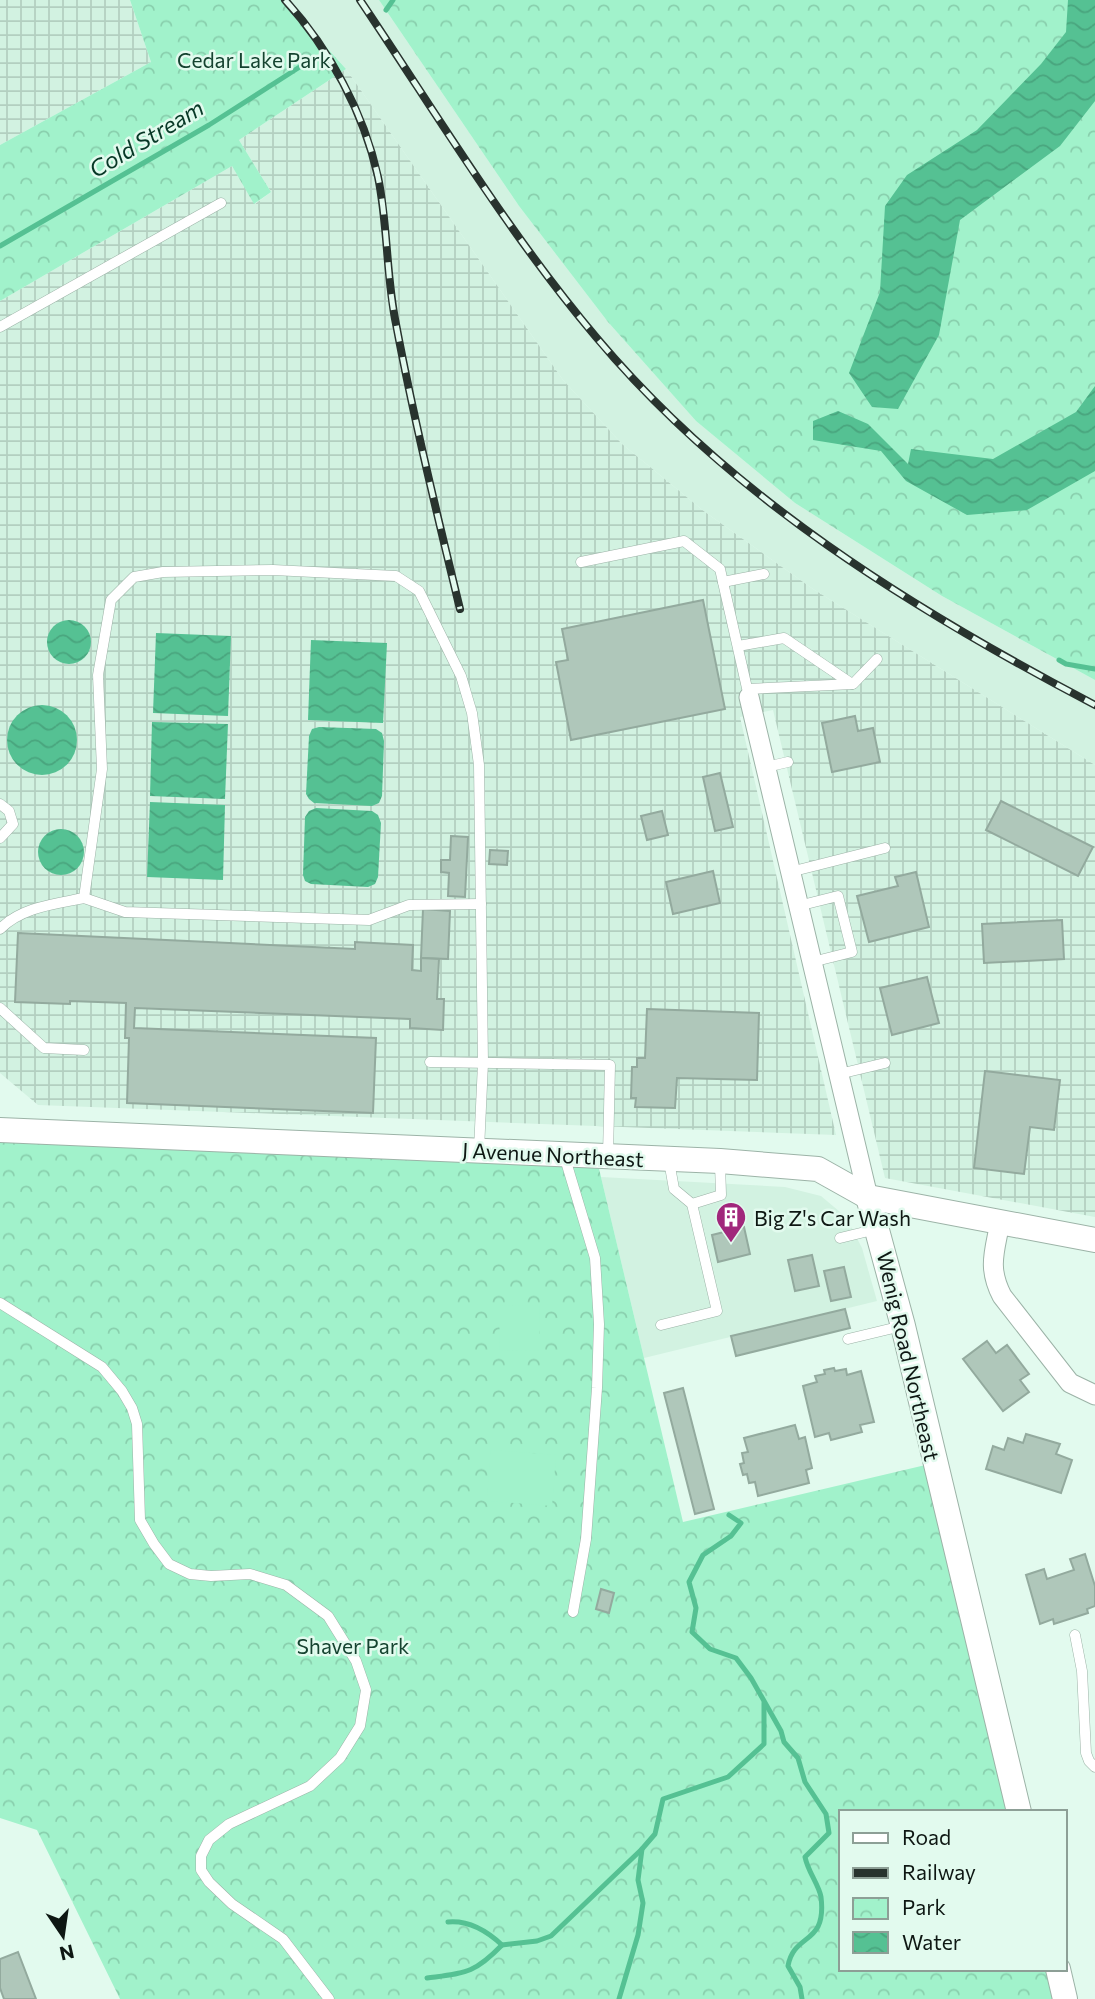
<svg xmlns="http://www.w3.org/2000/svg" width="1095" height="1999" font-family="Commissioner,sans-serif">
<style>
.built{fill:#d2f2e1}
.industrial{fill:url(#industrial-grid)}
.park{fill:url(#park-crowns)}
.pitch{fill:#a1f2cb}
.water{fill:url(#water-waves)}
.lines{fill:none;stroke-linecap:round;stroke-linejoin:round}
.stream{stroke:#55c193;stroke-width:5}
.building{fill:#afc7ba;stroke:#93aa9e;stroke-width:2}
.service-casing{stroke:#9cb3a7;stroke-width:11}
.minor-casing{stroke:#9cb3a7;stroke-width:21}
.tertiary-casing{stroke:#9cb3a7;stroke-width:26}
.service{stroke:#fff;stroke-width:10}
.minor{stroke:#fff;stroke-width:19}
.tertiary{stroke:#fff;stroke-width:24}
.rail-casing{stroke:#28332e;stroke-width:8}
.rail{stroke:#e2faee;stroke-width:5;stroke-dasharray:16;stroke-linecap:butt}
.labels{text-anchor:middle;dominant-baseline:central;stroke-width:5;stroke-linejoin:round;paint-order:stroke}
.park-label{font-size:21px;fill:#154330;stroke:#e2faee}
.street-label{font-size:21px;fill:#0e1713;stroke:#e2faee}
.poi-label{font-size:21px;fill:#0e1713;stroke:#e2faee;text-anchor:start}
.water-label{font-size:23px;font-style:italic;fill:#073826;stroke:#e2faee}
</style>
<defs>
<pattern id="industrial-grid" width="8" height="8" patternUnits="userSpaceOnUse" patternTransform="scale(1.75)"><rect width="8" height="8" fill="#d2f2e1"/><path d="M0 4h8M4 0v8" fill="none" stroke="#b3cfc0"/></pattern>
<pattern id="park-crowns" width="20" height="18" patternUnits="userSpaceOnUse" patternTransform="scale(1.75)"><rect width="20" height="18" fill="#a1f2cb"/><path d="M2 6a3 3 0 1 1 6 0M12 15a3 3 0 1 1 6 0" fill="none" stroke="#89cfad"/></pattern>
<pattern id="water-waves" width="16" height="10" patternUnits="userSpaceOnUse" patternTransform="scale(1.75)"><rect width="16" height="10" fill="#55c193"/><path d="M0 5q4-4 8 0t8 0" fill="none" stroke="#49a57e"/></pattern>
</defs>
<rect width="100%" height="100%" fill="#e2faee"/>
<g class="built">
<polygon points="285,0 379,0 519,206 608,322 696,421 795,503 942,596 1095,680 1095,765 813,589 705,512 622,444 563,380 346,69"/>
<polygon points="601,1177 785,1187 821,1196 846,1217 862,1248 877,1301 644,1358"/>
</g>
<g class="industrial">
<polygon points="0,0 130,0 151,62 0,145"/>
<polygon points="346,69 563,380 622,444 705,512 813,589 1095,765 1095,1217 885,1178 773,710 740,717 836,1135 38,1105 0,1073 0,301 232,166 255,204 271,192 239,140"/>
</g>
<g class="park">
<polygon points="130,0 284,0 346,69 239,140 271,192 254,204 232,166 0,301 0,145 151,62"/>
<polygon points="379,0 1095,0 1095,680 942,596 795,503 696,421 608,322 519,206"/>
<polygon points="0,1130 596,1156 683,1522 934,1463 1019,1812 841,1812 841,1969 1058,1969 1065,1999 120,1999 37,1830 0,1818"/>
</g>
<g class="pitch">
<polygon points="539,1305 540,1350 500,1351 499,1306"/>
<polygon points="491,1450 556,1455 552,1506 487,1501"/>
</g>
<g class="water">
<polygon points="1068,0 1095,0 1095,101 1060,146 960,220 939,335 898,409 872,407 849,373 880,292 885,206 907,175 977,130 1041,64 1066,32"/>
<polygon points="1095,386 1095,471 1027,510 967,515 906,481 881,451 813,440 813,421 838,411 868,424 908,464 911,449 993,459 1076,412"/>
<circle cx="69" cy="642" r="22"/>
<polygon points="156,633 231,636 228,716 153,713"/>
<polygon points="311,640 387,643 383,723 308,720"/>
<circle cx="42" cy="740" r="35"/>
<polygon points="152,722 228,724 225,799 150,796"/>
<polygon points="319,727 376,729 382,733 384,741 382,796 379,803 372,806 314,803 309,799 306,794 309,736 312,729"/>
<polygon points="150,802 225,805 223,880 147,877"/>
<polygon points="316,808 372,811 378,815 381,823 378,877 375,884 368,887 311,884 305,881 303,875 305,817 309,811"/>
<circle cx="61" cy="852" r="23"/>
</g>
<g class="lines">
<g class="stream">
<polyline points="386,10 393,0"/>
<polyline points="0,246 209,125 309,61"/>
<polyline points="1059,660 1066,664 1095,669"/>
<path d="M729,1515L741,1523L731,1536L703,1555L689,1582L696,1608L692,1632L710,1649L736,1658L751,1678L781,1731L784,1742L798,1758L805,1782L826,1814L829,1833L805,1857C808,1872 819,1885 821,1897C827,1946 794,1932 788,1966L800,1987L802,1999"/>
<path d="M448,1922C469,1920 487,1931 502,1945"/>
<path d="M427,1978C465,1973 474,1974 502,1945L537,1941L551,1936L642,1849"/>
<polyline points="619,1999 638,1935 643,1903 638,1880 642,1849 655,1834 663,1799 728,1777 764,1744 764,1703"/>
</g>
</g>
<g class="building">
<polygon points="703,600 725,709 571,740 556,662 568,660 562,629"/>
<polygon points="855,716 858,731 873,728 880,762 832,772 822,723"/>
<polygon points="720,773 733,827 715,831 703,777"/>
<polygon points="1001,801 1093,847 1078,876 986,830"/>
<polygon points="662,811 668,835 647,840 641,816"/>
<polygon points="451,836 468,837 465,897 448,896 449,873 441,872 441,860 450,860"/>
<polygon points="490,850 508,851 507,865 489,864"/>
<polygon points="713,871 720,903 673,914 666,882"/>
<polygon points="916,872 929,927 869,942 857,896 898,886 895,877"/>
<polygon points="423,909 450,911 448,959 421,958"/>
<polygon points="1062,920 1064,959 984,963 982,924"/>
<polygon points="18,933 355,949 355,942 413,945 412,970 421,971 421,958 439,959 437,999 444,999 443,1030 410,1028 410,1019 135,1008 134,1028 376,1038 373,1113 127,1103 129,1038 125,1038 126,1003 70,1001 70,1004 15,1002"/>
<polygon points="927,977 939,1023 892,1035 880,988"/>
<polygon points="647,1009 759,1013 757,1080 677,1078 675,1108 635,1107 636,1098 631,1098 632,1067 637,1067 637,1058 645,1058"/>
<polygon points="985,1071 1060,1080 1054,1130 1030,1127 1024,1174 974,1168"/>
<polygon points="744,1227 750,1254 718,1262 712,1235"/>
<polygon points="812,1255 819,1286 795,1291 788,1260"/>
<polygon points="844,1267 851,1297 831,1301 824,1271"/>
<polygon points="845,1309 850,1328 736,1356 731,1336"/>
<polygon points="987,1341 996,1353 1007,1345 1029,1374 1020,1380 1029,1392 1003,1411 963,1359"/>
<polygon points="834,1368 835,1371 846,1369 847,1375 861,1371 874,1422 860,1425 862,1432 831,1440 829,1433 815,1437 803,1386 817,1382 815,1376 825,1374 824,1370"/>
<polygon points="683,1388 714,1509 695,1514 664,1393"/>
<polygon points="795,1425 799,1439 805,1437 812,1468 806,1470 809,1483 758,1496 755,1482 749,1483 747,1474 743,1475 740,1464 744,1463 742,1453 748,1452 744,1438"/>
<polygon points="1026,1434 1060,1444 1056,1454 1072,1460 1061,1493 986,1469 993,1446 1004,1450 1008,1438 1023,1443"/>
<polygon points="1085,1554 1095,1586 1095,1606 1087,1609 1088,1613 1054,1624 1053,1619 1040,1624 1026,1575 1044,1569 1047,1579 1074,1570 1070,1559"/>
<polygon points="601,1589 614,1593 609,1613 596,1609"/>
<polygon points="18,1952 36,1999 4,1999 0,1988 0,1959"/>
</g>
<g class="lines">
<g class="service-casing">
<g id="service">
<polyline points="0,327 221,203"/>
<polyline points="581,562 684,541 720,569 749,697"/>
<polyline points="723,582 764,574"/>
<polyline points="738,646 784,638 852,684"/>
<polyline points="748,689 853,684 877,659"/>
<polyline points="766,767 788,762"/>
<polyline points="0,804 9,811 13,824 0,838"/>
<polyline points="790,872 885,848"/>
<polyline points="84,898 125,912 369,920 409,905 481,904"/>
<polyline points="798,906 838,896 852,952 812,962"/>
<path d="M0,929C22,907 55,904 84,898L102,769L98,675L111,600L134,577L163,572L273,570L396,576L419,591L461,676L472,713L479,765L483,1063L479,1150"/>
<polyline points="0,1008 44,1048 84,1050"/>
<polyline points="430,1062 610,1065 608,1156"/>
<polyline points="839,1074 885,1063"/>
<polyline points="564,1155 595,1258 599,1324 597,1388 586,1539 573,1612"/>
<polyline points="692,1204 721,1195 720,1163"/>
<polyline points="840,1238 877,1229"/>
<polyline points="0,1303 102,1367 122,1391 132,1408 137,1424 140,1520 154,1544 169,1564 190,1574 211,1576 250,1574 286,1585 328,1616 356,1661 366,1690 360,1726 340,1758 310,1786 229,1824 209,1840 201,1856 201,1870 209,1882 232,1904 283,1939 329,1999"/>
<polyline points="661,1325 717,1311 692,1204 674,1189 669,1161"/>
<polyline points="848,1339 902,1326"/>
<polyline points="1075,1635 1082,1671 1086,1753 1089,1761 1095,1767"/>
</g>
</g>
<g class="minor-casing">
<g id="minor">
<polyline points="749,697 868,1197"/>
<path d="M1000,1222C995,1251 987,1267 1002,1296L1070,1383L1095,1395"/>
</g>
</g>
<g class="tertiary-casing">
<g id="tertiary">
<polyline points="0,1130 720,1161 818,1169 868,1197 1095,1240"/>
<polyline points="868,1197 903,1326 1019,1812"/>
<polyline points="1058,1969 1065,1999"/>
</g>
</g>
<use href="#service" class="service"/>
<use href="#minor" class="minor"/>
<use href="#tertiary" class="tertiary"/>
<g class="rail-casing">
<g id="rail">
<path d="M285,0C329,48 364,113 378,177C388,225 386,276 396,324C414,420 437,514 460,609"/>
<path d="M360,0C436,113 508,233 596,337C730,497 912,609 1095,705"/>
</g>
</g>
<use href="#rail" class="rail"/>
</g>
<defs>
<g id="building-pin" transform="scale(1.575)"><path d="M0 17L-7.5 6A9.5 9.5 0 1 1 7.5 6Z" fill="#a1277c" stroke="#e2faee"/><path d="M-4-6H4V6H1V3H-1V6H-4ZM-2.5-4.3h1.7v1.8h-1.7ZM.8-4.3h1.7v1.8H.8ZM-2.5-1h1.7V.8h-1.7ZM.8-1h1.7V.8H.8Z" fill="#fff"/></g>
</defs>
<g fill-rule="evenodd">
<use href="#building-pin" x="731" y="1217"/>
</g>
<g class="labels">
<g class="park-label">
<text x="254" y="59">Cedar Lake Park</text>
<text x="353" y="1645">Shaver Park</text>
</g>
<g class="street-label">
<text transform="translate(553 1154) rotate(3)">J Avenue Northeast</text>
<text transform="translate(909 1356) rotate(77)">Wenig Road Northeast</text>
</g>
<g class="poi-label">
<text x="754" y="1217">Big Z's Car Wash</text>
</g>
<g class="water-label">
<text transform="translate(146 138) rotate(-31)">Cold Stream</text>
</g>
</g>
<rect x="839" y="1810" width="228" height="161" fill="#e2faee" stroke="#8d9f96" stroke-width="2"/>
<rect x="853" y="1833" width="35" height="10" fill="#ffffff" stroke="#8d9f96" stroke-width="2"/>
<text x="902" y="1845" font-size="21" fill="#0e1713">Road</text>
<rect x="853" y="1868" width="35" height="10" fill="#28332e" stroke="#8d9f96" stroke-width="2"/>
<text x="902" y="1880" font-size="21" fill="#0e1713">Railway</text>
<rect x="853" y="1898" width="35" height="21" fill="url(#park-crowns)" stroke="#8d9f96" stroke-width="2"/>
<text x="902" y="1915" font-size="21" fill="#0e1713">Park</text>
<rect x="853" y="1932" width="35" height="21" fill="url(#water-waves)" stroke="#8d9f96" stroke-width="2"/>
<text x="902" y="1950" font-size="21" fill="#0e1713">Water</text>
<g transform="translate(63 1936) rotate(167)" stroke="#e2faee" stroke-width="5" paint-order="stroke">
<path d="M0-5L12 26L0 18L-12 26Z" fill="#0e1713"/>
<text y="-10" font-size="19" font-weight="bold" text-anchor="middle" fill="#0e1713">N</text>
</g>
</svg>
